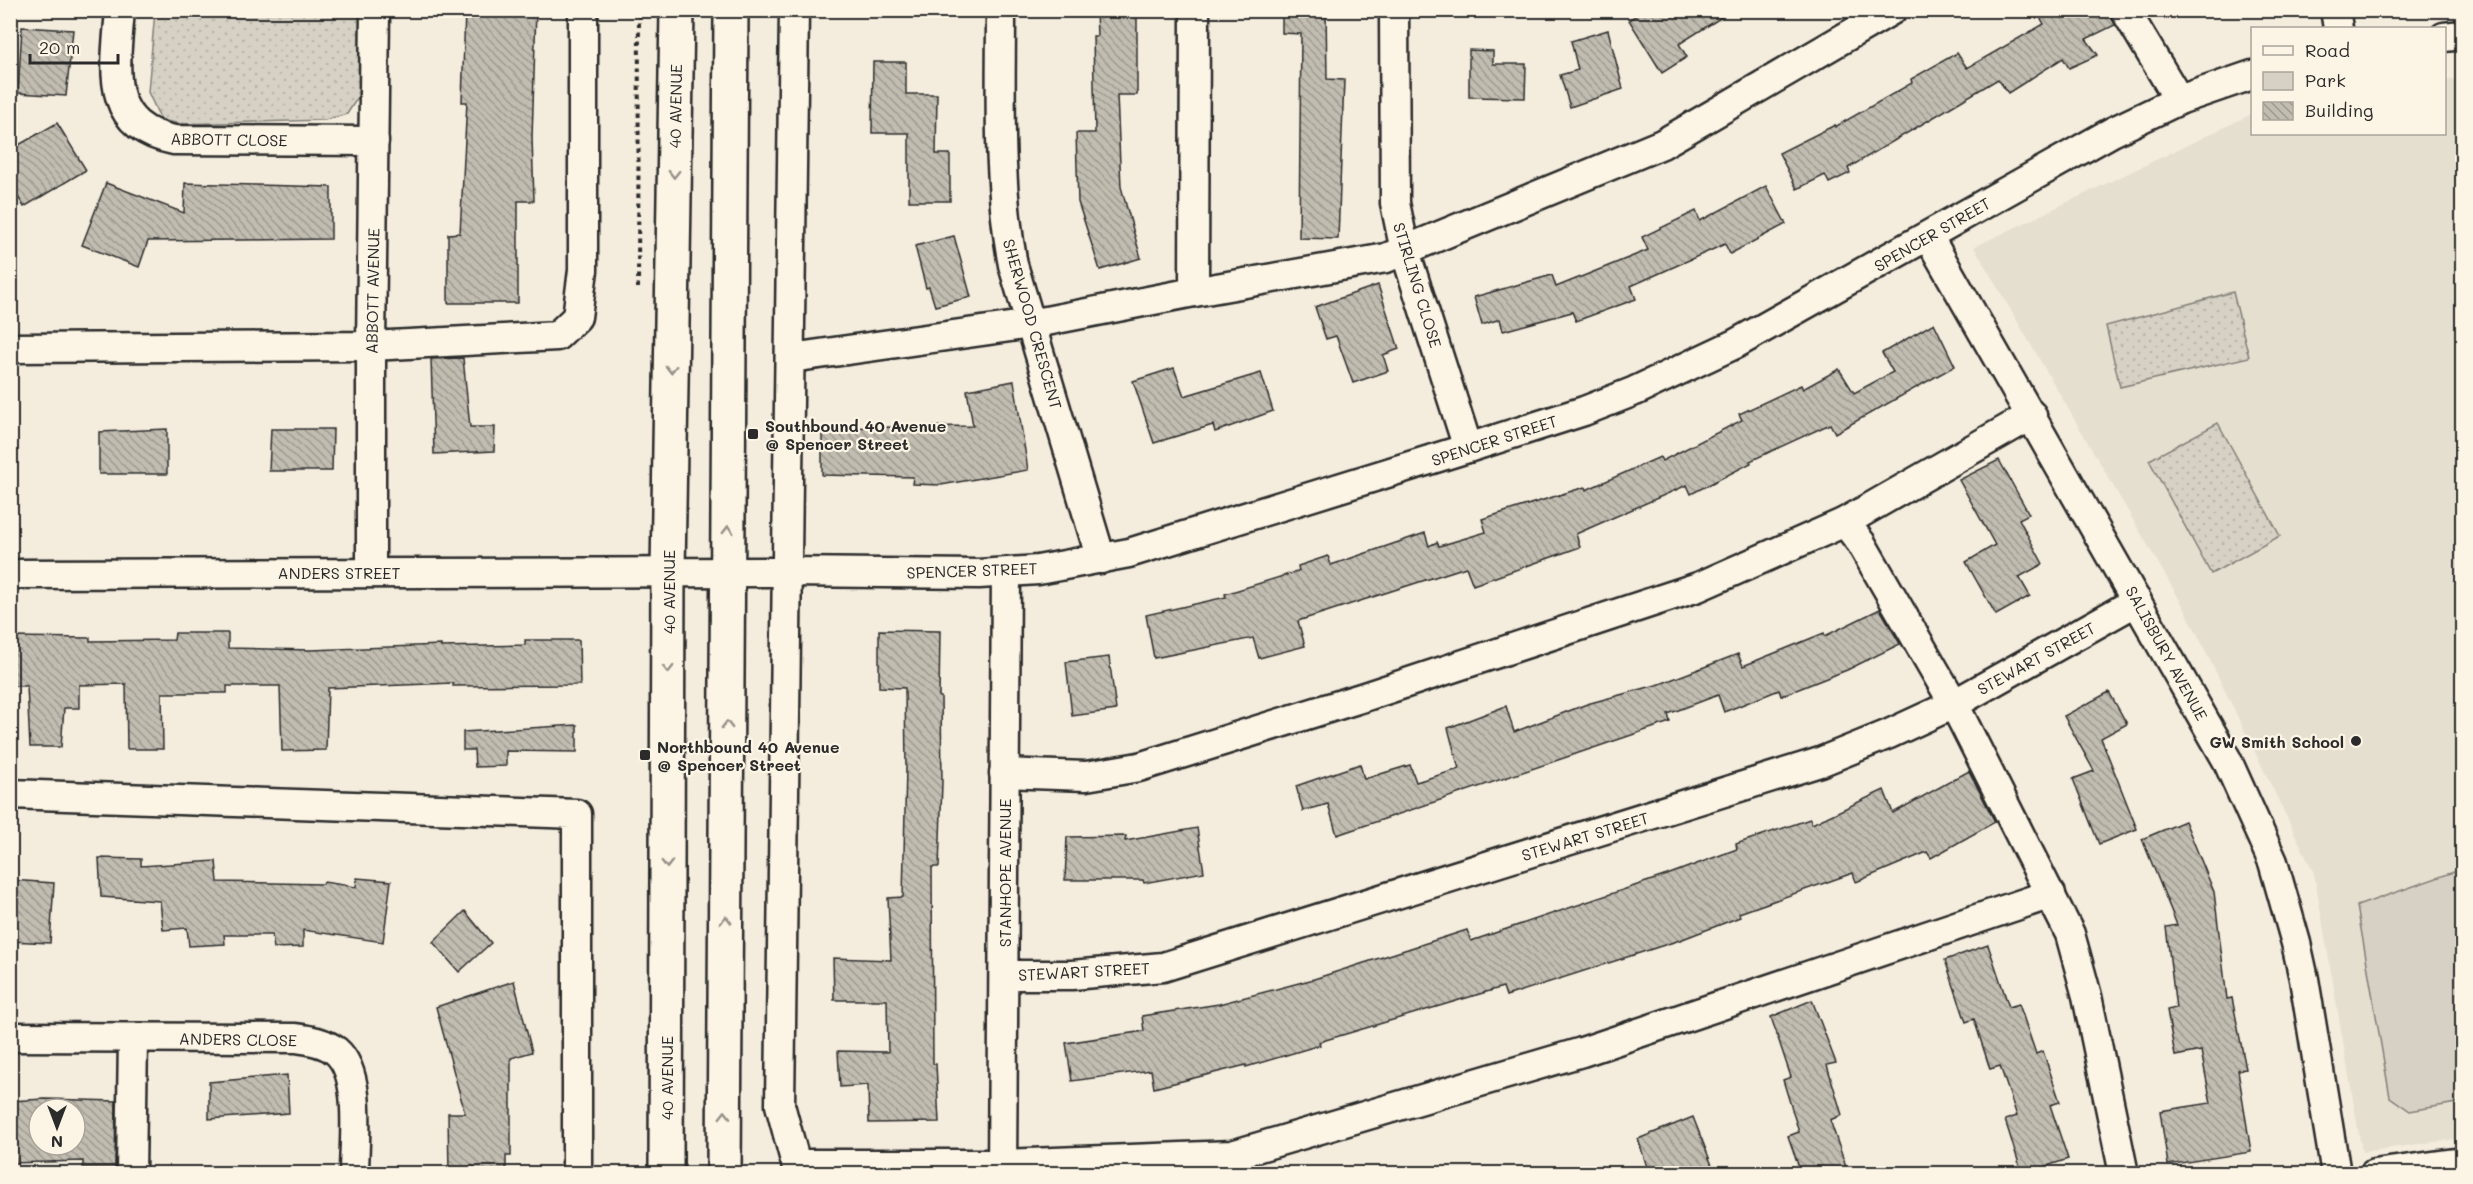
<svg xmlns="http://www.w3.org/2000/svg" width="2473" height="1184" font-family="Mali,sans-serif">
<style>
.built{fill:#e5dfd0}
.green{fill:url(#green-dots);stroke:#807e78;stroke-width:1.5}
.pitch{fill:#d6d1c4;stroke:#807e78;stroke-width:1.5}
.building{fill:url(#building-back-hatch);stroke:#2b2b2b;stroke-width:1.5;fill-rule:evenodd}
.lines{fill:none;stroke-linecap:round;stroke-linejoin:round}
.minor-casing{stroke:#2b2b2b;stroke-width:33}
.major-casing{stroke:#2b2b2b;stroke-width:38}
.path{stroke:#2b2b2b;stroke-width:4;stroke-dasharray:4.5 4.5;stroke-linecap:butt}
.minor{stroke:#fcf5e5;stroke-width:28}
.major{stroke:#fcf5e5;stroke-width:33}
.oneway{stroke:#949088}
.poi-dot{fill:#2b2b2b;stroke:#fcf5e5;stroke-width:2}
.labels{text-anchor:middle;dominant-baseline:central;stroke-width:4.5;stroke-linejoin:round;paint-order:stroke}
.street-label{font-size:16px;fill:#2b2b2b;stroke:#fcf5e5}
.poi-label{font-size:16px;font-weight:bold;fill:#2b2b2b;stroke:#fcf5e5;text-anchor:start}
</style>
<defs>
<pattern id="green-dots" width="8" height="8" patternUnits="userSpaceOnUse" patternTransform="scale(1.5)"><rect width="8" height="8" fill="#d6d1c4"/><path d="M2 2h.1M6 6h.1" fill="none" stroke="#b8b4a9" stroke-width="1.8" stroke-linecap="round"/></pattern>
<pattern id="building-back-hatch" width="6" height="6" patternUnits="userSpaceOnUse" patternTransform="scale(1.5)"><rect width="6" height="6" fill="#c2bdb1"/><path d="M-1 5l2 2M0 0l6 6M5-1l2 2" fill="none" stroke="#9e9a90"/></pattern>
</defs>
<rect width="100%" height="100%" fill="#f4edde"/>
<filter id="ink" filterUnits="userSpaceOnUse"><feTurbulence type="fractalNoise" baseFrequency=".0167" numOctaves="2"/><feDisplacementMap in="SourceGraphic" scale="12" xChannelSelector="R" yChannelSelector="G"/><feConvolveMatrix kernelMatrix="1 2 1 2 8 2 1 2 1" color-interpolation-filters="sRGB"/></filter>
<g filter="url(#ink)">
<polygon class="built" points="2462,78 2462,1138 2362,1152 2314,873 2185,609 1974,247 2252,114 2252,134 2444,134 2445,81"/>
<g class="green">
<polygon points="155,11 361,11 360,94 347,114 325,120 181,124 161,120 148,92"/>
<polygon points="2233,292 2249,357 2120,387 2106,326"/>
<polygon points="2218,423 2280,536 2211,574 2149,460"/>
</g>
<polygon class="pitch" points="2462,869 2462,1102 2410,1111 2390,1097 2357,906"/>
<g class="building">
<polygon points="465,10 536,10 532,138 534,201 518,201 518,303 448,303 448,234 460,233 467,102 462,102"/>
<polygon points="1096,10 1137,10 1137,95 1117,95 1121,187 1141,258 1100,270 1078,202 1076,133 1095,133 1093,36 1097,36"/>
<polygon points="1282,10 1326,10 1327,79 1344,80 1338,239 1299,238 1301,34 1282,33"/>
<polygon points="1644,10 1733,10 1679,44 1687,57 1662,73 1629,20"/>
<polygon points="2036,10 2109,10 2115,25 2086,39 2098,55 2069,68 2063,58 2008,93 1998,79 1848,168 1850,173 1829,183 1825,175 1797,189 1779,153 1835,125 1835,127 1912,83 1911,79 1957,53 1967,68 2044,24"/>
<polygon points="22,27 73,30 66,96 18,93"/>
<polygon points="1608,30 1623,89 1570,107 1560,75 1578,70 1571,41"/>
<polygon points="1469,50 1493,51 1493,64 1526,64 1525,98 1469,97"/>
<polygon points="873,62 906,62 906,94 937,94 936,154 950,154 950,201 909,201 909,133 872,133"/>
<polygon points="57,123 86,170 24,207 10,183 10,150"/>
<polygon points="106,183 184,213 185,183 331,187 331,239 148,241 139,267 82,245"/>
<polygon points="1766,186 1786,224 1730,254 1725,244 1631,286 1636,299 1576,321 1572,312 1503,331 1500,319 1482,325 1474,297 1552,275 1556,287 1648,250 1642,237 1696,211 1700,221"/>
<polygon points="954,236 971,297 935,306 929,287 926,288 915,246"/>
<polygon points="1378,285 1399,349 1383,355 1388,371 1353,383 1336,336 1326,339 1315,307"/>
<polygon points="1934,323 1955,366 1835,433 1830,424 1750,461 1751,463 1691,494 1687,485 1576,534 1580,547 1473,585 1466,567 1298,621 1305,646 1259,658 1253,638 1154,658 1146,615 1226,597 1225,594 1299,571 1298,566 1328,556 1331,565 1425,533 1429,546 1437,542 1439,546 1486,532 1482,519 1585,487 1586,490 1660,457 1662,461 1742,420 1739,414 1801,385 1803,389 1839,369 1854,393 1893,372 1882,353"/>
<polygon points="463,358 470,427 495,427 494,451 434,454 431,359"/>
<polygon points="1174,368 1184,396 1261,373 1273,411 1215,432 1213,425 1154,443 1133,381"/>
<polygon points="1014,381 1028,470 941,485 912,484 913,477 822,475 822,428 973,426 967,390"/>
<polygon points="167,429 167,474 99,474 99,432"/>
<polygon points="271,429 333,429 332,471 269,471"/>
<polygon points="1999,460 2029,514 2019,519 2043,564 2019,577 2030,596 1996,615 1966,562 1995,545 1959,480"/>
<polygon points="1880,609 1900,644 1847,670 1781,696 1779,690 1724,712 1718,695 1668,714 1670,722 1337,835 1328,804 1303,811 1296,786 1360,764 1364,779 1410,765 1416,782 1459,769 1448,728 1506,706 1514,732 1587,704 1660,684 1738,654 1743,666 1824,633 1825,636"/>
<polygon points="879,630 940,631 939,697 941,697 942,783 939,867 932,867 933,1064 936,1064 939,1122 869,1123 868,1085 840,1087 838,1051 888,1052 887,1000 834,1000 833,958 891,960 888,898 903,897 906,768 905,688 879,687"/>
<polygon points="175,633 228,633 228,648 311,650 441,645 441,647 525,645 525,640 579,640 580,685 453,686 453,683 328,688 326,750 282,751 280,686 227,686 227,693 162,693 163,749 127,749 126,684 79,685 79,708 64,708 61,747 30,747 27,686 10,686 10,637 90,638 90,641 174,640"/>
<polygon points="1109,657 1116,710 1072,716 1066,662"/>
<polygon points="2109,692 2127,724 2101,738 2137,829 2099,844 2073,779 2094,771 2064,716"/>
<polygon points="577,725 577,752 506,751 506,766 475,767 474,750 463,750 463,732"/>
<polygon points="1969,771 1995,822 1931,858 1927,852 1856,882 1853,873 1739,913 1740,917 1680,940 1506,996 1503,987 1319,1042 1320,1045 1246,1067 1246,1065 1154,1088 1151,1070 1072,1081 1066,1043 1144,1031 1142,1016 1219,1004 1314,979 1467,930 1471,941 1667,875 1737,849 1736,844 1810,819 1812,824 1884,790 1893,813"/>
<polygon points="2185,821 2214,892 2227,999 2232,998 2246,1069 2238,1070 2251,1152 2168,1165 2160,1111 2211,1103 2201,1051 2175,1056 2167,1010 2176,1008 2166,927 2177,925 2142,839"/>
<polygon points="1197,828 1204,872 1144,883 1143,880 1065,880 1067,837 1126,836 1125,841"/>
<polygon points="99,858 141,859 141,866 216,861 218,882 323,884 324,882 356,887 357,878 391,881 383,942 303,930 303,947 274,948 272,935 224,935 225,944 189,946 187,928 163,930 160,901 101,897"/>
<polygon points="10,880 54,883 50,943 10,941"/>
<polygon points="465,911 491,943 459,972 433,942"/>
<polygon points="1988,945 2009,1007 2019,1004 2036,1054 2043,1051 2060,1102 2050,1105 2068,1159 2026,1173 2022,1173 2005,1120 2017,1116 2000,1066 1990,1069 1974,1019 1966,1022 1945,960"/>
<polygon points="514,981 532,1052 511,1058 511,1156 506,1156 506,1173 449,1173 448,1113 465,1113 436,1007"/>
<polygon points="1812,1000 1836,1063 1827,1065 1842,1115 1830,1120 1848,1173 1801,1173 1788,1136 1799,1132 1783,1080 1791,1077 1771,1017"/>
<polygon points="287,1075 289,1113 209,1119 209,1082"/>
<path d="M45,1099L116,1101L115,1167H83V1161L10,1163V1101ZM39,1109H75V1145H39Z"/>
<polygon points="1693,1117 1715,1173 1649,1173 1638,1139"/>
</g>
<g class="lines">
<g class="minor-casing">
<g id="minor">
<path d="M120,10C116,65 102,126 174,140L374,141"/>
<polyline points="794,10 780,1105 796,1164 1002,1164 1232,1155 1582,1052 2051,894"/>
<path d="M1001,10C1001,96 997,181 1013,265L1101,559"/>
<polyline points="1394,10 1395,203 1405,251 1468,448"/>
<polyline points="2125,10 2179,100"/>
<polyline points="2335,10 2338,28"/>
<polyline points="2444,37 2462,35"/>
<polyline points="1928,236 2227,760 2273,862 2296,943 2304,979 2336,1174"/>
<polyline points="1194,292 1195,10"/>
<polyline points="10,348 371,346 557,336 577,317 583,270 583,10"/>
<polyline points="791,358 1031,324 1194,292 1386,258 1662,144 1892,10"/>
<polyline points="1845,522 1861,543 1954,704 2070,934 2087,996 2124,1174"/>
<polyline points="371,572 371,346 375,10"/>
<polyline points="10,574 787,572 979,574 1038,570 1129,553 1468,448 1584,411 1635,391 1735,344 2112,132 2179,100 2252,75"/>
<polyline points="1004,773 1086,776 1139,767 1364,697 1698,587 1845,522 2032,415"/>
<polyline points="10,794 577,814 577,1174"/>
<polyline points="1004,975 1072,975 1163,967 1820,762 1889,734 1954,704 2137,601"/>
<path d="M10,1037L296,1038C310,1040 324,1042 336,1051C363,1074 354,1141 354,1174"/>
<polyline points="131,1174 133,1038"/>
<polyline points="1002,1174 1006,573"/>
<polyline points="2374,1174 2462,1162"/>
</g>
</g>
<g class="major-casing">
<g id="major">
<polyline points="666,1174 668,572 677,10"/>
<polyline points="724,1174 731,10"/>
</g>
</g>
<polyline class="path" points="638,288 639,10"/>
<use href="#minor" class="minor"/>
<use href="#major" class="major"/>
</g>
<defs><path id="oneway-chevron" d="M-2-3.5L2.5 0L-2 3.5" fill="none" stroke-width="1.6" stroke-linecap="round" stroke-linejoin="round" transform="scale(1.5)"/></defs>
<g class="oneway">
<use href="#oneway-chevron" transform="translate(674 174) rotate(91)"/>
<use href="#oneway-chevron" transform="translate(671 369) rotate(91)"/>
<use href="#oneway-chevron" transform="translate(728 530) rotate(-90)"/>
<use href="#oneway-chevron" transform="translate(668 669) rotate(90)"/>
<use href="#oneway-chevron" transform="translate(727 725) rotate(-90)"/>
<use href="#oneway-chevron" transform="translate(667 864) rotate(90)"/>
<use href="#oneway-chevron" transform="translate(726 920) rotate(-90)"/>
<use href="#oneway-chevron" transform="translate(725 1115) rotate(-90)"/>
</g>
</g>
<g class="poi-dot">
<rect x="747" y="428" width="12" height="12" rx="3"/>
<circle cx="2356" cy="741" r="6"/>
<rect x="639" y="749" width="12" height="12" rx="3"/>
</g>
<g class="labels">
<g class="street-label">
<text transform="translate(675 106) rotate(-89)">40 AVENUE</text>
<text transform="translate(229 139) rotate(1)">ABBOTT CLOSE</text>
<text transform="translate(1932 234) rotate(-30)">SPENCER STREET</text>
<text transform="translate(1418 285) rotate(73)">STIRLING CLOSE</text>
<text transform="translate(372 291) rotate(-89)">ABBOTT AVENUE</text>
<text transform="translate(1033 324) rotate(74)">SHERWOOD CRESCENT</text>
<text transform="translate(1494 440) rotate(-18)">SPENCER STREET</text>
<text transform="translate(972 570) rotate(-2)">SPENCER STREET</text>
<text x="339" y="572">ANDERS STREET</text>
<text transform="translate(668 592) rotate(-90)">40 AVENUE</text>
<text transform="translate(2167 653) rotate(61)">SALISBURY AVENUE</text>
<text transform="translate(2036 658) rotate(-29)">STEWART STREET</text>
<text transform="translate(1585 836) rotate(-17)">STEWART STREET</text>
<text transform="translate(1004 873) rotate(-90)">STANHOPE AVENUE</text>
<text transform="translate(1084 971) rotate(-3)">STEWART STREET</text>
<text transform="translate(238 1039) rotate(1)">ANDERS CLOSE</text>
<text transform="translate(666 1078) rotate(-90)">40 AVENUE</text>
</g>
<g class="poi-label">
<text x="765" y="425">Southbound 40 Avenue<tspan x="765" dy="18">@ Spencer Street</tspan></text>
<text x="2344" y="741" text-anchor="end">GW Smith School</text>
<text x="657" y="746">Northbound 40 Avenue<tspan x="657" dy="18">@ Spencer Street</tspan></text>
</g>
</g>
<rect width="2473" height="1184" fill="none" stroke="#fcf5e5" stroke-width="36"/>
<rect x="18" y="18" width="2437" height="1148" fill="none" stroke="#2b2b2b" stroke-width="2" filter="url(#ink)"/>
<rect x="2251" y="27" width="195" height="108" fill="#fcf5e5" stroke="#a8a49b" stroke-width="1.5"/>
<rect x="2263" y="46" width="30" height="9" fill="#fcf5e5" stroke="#a8a49b" stroke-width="1.5"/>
<text x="2305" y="57" font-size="18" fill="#2b2b2b">Road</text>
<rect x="2263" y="72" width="30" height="18" fill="#d6d1c4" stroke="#a8a49b" stroke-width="1.5"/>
<text x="2305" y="87" font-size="18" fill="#2b2b2b">Park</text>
<rect x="2263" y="102" width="30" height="18" fill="url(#building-back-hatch)" stroke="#a8a49b" stroke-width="1.5"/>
<text x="2305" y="117" font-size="18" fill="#2b2b2b">Building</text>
<g transform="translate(57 1127) rotate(180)"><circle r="28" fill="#fcf5e5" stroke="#a8a49b" stroke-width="1.5"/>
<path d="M0-4.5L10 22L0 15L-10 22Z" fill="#2b2b2b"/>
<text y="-9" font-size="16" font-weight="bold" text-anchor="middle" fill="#2b2b2b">N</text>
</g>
<path d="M30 54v9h88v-9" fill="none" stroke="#2b2b2b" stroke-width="3"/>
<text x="39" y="54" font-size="18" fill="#2b2b2b" stroke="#fcf5e5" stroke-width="4.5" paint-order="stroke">20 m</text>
</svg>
